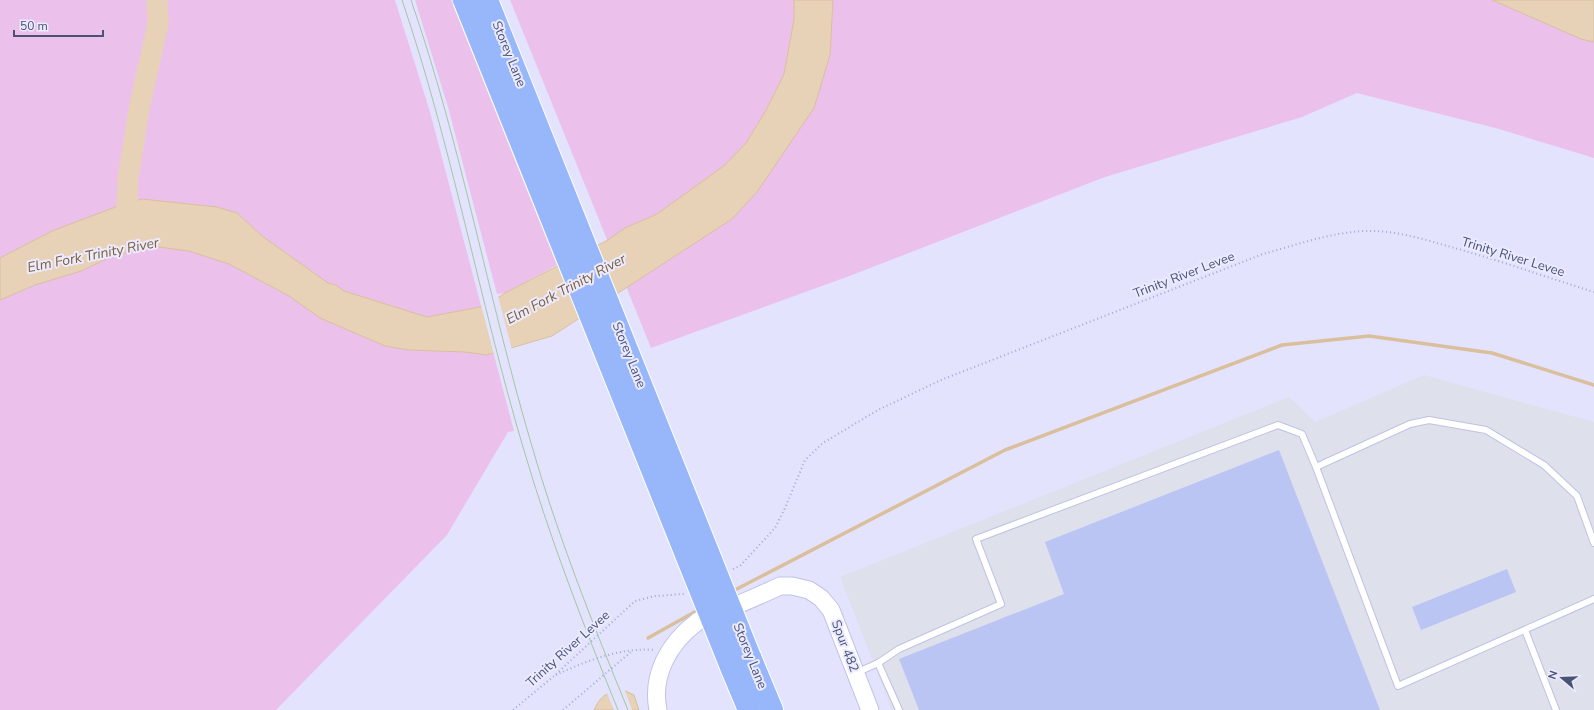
<svg xmlns="http://www.w3.org/2000/svg" width="1594" height="710" font-family="'Nunito Sans',sans-serif">
<style>
.industrial{fill:#dee0ec}
.green{fill:#ebc1eb}
.water{fill:#e7d2b7;stroke:#dabf9d}
.pier{fill:#e4e3fd}
.lines{fill:none;stroke-linecap:round;stroke-linejoin:round}
.stream{stroke:#dabf9d;stroke-width:3.5}
.river{stroke:#e7d2b7;stroke-width:21}
.building{fill:#bac5f4}
.lane-casing{stroke:#bec3e2;stroke-width:8}
.secondary-casing{stroke:#bec3e9;stroke-width:19}
.highway-casing{stroke:#fff;stroke-width:24}
.path{stroke:#9da9d9;stroke-width:2;stroke-dasharray:1 3;stroke-linecap:butt}
.lane{stroke:#fff;stroke-width:6}
.secondary{stroke:#fff;stroke-width:17}
.highway{stroke:#98b7fa;stroke-width:22}
.tram{stroke:#a3c7a1;stroke-width:1}
.highway-bridge-casing{stroke:#fff;stroke-width:24;stroke-linecap:butt}
.highway-bridge{stroke:#98b7fa;stroke-width:22}
.labels{text-anchor:middle;dominant-baseline:central;stroke-width:4;stroke-linejoin:round;paint-order:stroke}
.street-label{font-size:13px;fill:#485376;stroke:#ebeaff}
.water-label{font-size:14px;font-style:italic;fill:#7c613b;stroke:#ebeaff}
</style>
<rect width="100%" height="100%" fill="#e4e3fd"/>
<polygon class="industrial" points="1424,375 1594,422 1594,710 892,710 840,577 1289,397 1315,422"/>
<g class="green">
<polygon points="0,0 395,0 430,112 514,431 508,432 447,535 276,710 0,710"/>
<polygon points="415,0 451,0 557,265 505,293 497,294 448,107"/>
<polygon points="510,0 1594,0 1594,158 1499,129 1357,93 1302,117 1105,177 852,275 651,348"/>
</g>
<g class="water">
<polygon points="794,0 833,0 830,55 814,108 757,192 732,219 552,336 487,355 465,352 409,350 385,346 320,318 289,296 229,264 189,251 151,246 110,257 81,271 35,285 0,300 0,258 52,231 118,206 142,199 217,207 237,213 262,236 328,283 336,285 344,291 427,317 485,306 505,293 606,241 625,228 657,214 725,165 746,143 765,112 784,74 794,19"/>
<polygon points="1492,0 1594,0 1594,42 1581,39"/>
<path d="M623,690L634,695L639,710H594C601,695 607,692 623,690Z"/>
</g>
<g class="pier">
<polygon points="498,296 512,350 494,355 481,305"/>
<polygon points="613,688 624,688 632,710 614,710 606,691"/>
</g>
<g class="lines">
<g class="stream">
<polyline points="731,592 1005,450 1282,345 1369,336 1492,353 1594,385"/>
<polyline points="648,638 700,609"/>
</g>
<polyline class="river" points="126,232 128,178 140,104 158,24 157,0"/>
</g>
<g class="building">
<polygon points="1279,450 1380,710 919,710 899,659 1064,594 1045,542"/>
<polygon points="1507,569 1516,592 1421,630 1412,607"/>
</g>
<g class="lines">
<g class="lane-casing">
<g id="lane">
<polyline points="1316,467 1410,424 1429,420 1486,430 1544,465 1577,496 1594,543"/>
<polyline points="1525,630 1556,710"/>
<polyline points="878,663 899,649 1001,604 976,539 1278,425 1302,434 1316,467 1398,686 1594,599"/>
<polyline points="856,673 878,663 899,710"/>
</g>
</g>
<g class="secondary-casing">
<path id="secondary" d="M658,710C651,675 669,643 697,622C704,617 715,614 723,611C742,603 761,595 780,586H792L809,590L821,598L831,610L870,710"/>
</g>
<g class="highway-casing">
<g id="highway">
<polyline points="750,657 772,710"/>
<polyline points="731,667 749,710"/>
</g>
</g>
<g class="path">
<path d="M733,569L740,566L775,528L785,508L805,460L823,443L878,410L941,380L1263,254C1296,245 1332,232 1366,231C1398,230 1429,241 1458,249C1504,262 1549,278 1594,292"/>
<path d="M556,675C586,661 621,647 655,650"/>
<polyline points="513,710 554,676 635,601 655,596 684,594"/>
<polyline points="563,710 632,651"/>
</g>
<use href="#lane" class="lane"/>
<use href="#secondary" class="secondary"/>
<use href="#highway" class="highway"/>
<g class="tram">
<path d="M402,0C452,146 479,299 523,447C549,536 583,624 618,710"/>
<path d="M411,0C461,144 488,297 531,443C557,534 592,622 628,710"/>
</g>
<g class="highway-bridge-casing">
<g id="highway-bridge">
<polyline points="464,0 731,667"/>
<polyline points="487,0 750,657"/>
</g>
</g>
<use href="#highway-bridge" class="highway-bridge"/>
</g>
<g class="labels">
<g class="street-label">
<text transform="translate(509 54) rotate(68)">Storey Lane</text>
<text transform="translate(1513 257) rotate(17)">Trinity River Levee</text>
<text transform="translate(1184 275) rotate(-21)">Trinity River Levee</text>
<text transform="translate(629 355) rotate(68)">Storey Lane</text>
<text transform="translate(845 646) rotate(69)">Spur 482</text>
<text transform="translate(568 649) rotate(-42)">Trinity River Levee</text>
<text transform="translate(750 656) rotate(68)">Storey Lane</text>
</g>
<g class="water-label">
<text transform="translate(93 255) rotate(-11)">Elm Fork Trinity River</text>
<text transform="translate(566 289) rotate(-28)">Elm Fork Trinity River</text>
</g>
</g>
<g transform="translate(1562 678) rotate(289)" stroke="#ebeaff" stroke-width="3" paint-order="stroke">
<path d="M0-3L7 15L0 10L-7 15Z" fill="#485376"/>
<text y="-6" font-size="11" font-weight="bold" text-anchor="middle" fill="#485376">N</text>
</g>
<path d="M14 30v6h89v-6" fill="none" stroke="#485376" stroke-width="2"/>
<text x="20" y="30" font-size="12" fill="#485376" stroke="#ebeaff" stroke-width="3" paint-order="stroke">50 m</text>
</svg>
